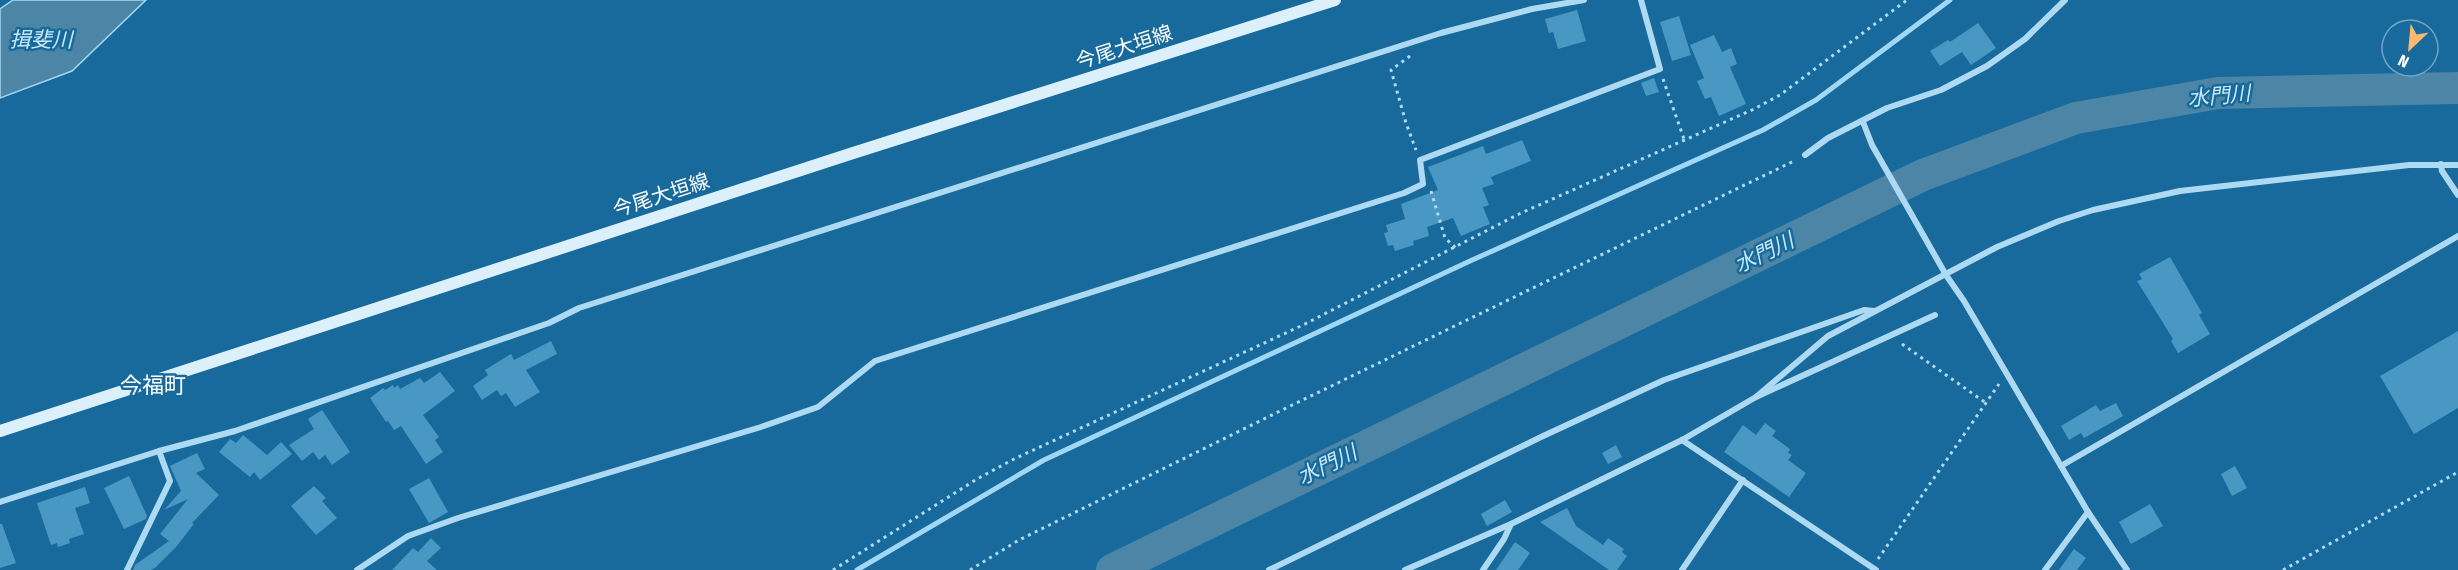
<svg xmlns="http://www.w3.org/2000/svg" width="2458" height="570" font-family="'Fira Sans Condensed','Noto Sans JP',sans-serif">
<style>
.water{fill:#4d85a6;stroke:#a0d7f4;stroke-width:1.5}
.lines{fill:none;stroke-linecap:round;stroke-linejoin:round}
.stream{stroke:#a0d7f4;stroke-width:5}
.river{stroke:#4d85a6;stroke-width:32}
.building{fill:#4998c4}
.path{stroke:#addaf2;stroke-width:3;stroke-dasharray:3 4.5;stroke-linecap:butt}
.street{stroke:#addaf2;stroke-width:6}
.secondary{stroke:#dcf0fc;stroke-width:12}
.labels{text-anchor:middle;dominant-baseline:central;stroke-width:5;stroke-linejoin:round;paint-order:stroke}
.street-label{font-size:20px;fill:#fff;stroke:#176a9b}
.water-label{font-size:21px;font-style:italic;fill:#c8e8f9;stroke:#176a9b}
.quarter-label{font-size:22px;fill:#fff;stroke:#176a9b}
</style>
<rect width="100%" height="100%" fill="#176a9b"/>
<polygon class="water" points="13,0 146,0 72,71 0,98 0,9"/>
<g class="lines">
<polyline class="stream" points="857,570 1044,460 1470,261 1763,130 1816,100 1950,0"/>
<polyline class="river" points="1112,570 1923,175 2076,118 2218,93 2458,88"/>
</g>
<g class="building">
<polygon points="1577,10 1586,41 1558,49 1553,32 1549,33 1545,19"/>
<polygon points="1679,16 1691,55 1672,61 1660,22"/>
<polygon points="1978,23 1996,48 1971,65 1962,52 1940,66 1930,51 1948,40 1950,42"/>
<polygon points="1714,35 1722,52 1731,48 1737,64 1730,67 1746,104 1719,116 1711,97 1705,99 1697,81 1704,78 1690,45"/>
<polygon points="1654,78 1659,92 1646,96 1641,83"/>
<polygon points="1522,140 1531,161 1491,177 1494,184 1482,188 1489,205 1483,207 1490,224 1461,236 1453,218 1427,227 1429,236 1413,241 1414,245 1395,251 1393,245 1388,246 1384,233 1388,232 1386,225 1405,219 1401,204 1438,190 1428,167 1483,146 1486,154"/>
<polygon points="2170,257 2202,313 2199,315 2210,334 2178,353 2171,341 2173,339 2137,281 2142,279 2139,274"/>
<polygon points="2458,331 2458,408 2414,434 2380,376"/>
<polygon points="551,341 557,354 526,370 540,392 515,407 506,393 501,396 497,390 482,400 473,386 488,375 485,370 511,354 514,360"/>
<polygon points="440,372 455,391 423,415 439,437 435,440 443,452 426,464 401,426 394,430 388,421 386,422 370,398 383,388 385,390 393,385 394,388 398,385 400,389 420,378 424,383"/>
<polygon points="2116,403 2123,416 2084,438 2081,433 2069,440 2061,426 2096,405 2100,411"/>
<polygon points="322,410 350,452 332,465 325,455 319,460 313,452 302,461 289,445 314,429 308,419"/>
<polygon points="1765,423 1776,431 1772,436 1790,449 1788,453 1792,455 1788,460 1806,473 1789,497 1724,452 1743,425 1756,435"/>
<polygon points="243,435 267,455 281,442 292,454 260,480 254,472 250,477 219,452 230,439 236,443"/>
<polygon points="1616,445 1622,457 1608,464 1602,453"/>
<polygon points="197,453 205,469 196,473 219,495 192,523 194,524 176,547 156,567 151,570 133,570 135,565 169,541 160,534 188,499 164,510 181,491 170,466"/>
<polygon points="2235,466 2247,488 2232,496 2221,474"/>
<polygon points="129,476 147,516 146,519 124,529 104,488"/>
<polygon points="429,478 448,512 429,523 409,489"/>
<polygon points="314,486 326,498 322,501 337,518 316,535 291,506"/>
<polygon points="85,487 90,503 75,508 84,534 69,539 70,543 58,547 57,543 51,545 37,503"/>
<polygon points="1505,500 1512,512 1487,526 1481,514"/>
<polygon points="2150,504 2163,526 2131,544 2119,522"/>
<polygon points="1567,508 1576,526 1603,545 1608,538 1624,549 1622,552 1627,556 1617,570 1609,570 1540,522"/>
<polygon points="0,524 2,524 16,563 0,568"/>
<polygon points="431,538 441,548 427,561 437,570 392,570 413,548 418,552"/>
<polygon points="1515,542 1530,553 1518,570 1496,570"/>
<polygon points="2074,549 2086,558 2077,570 2059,570"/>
</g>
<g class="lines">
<g class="path">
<polyline points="1410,56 1391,70 1406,123 1416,150"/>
<polyline points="1663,79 1684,139"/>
<polyline points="1431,191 1445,238 1456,248"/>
<polyline points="1902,344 1986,403"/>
<polyline points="1878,559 1999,384"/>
<polyline points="833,570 977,479 1014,459 1303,325 1519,214 1754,109 1780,95 1907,0"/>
<polyline points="970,570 1019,540 1280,411 1796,160"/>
<polyline points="2283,570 2458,472"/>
</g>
<g class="street">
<polyline points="1863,122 1872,145 1946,275 1964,301 2088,512 2127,570"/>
<polyline points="1805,155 1828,138 1887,108 1941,90 1987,66 2025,39 2065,0"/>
<polyline points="2441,164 2442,171 2458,195"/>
<polyline points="1756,397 1828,336 1997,247 2059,221 2093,210 2180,191 2409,165 2458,165"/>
<polyline points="1682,440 1876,570"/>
<polyline points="2061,466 2458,236"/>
<polyline points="0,502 159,451 235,431 549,323 579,308 1441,33 1532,9 1584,0"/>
<polyline points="127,570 170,481 159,451"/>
<polyline points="357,570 408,536 458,518 761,427 818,407 875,361 1404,193 1423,184 1420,160 1660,69 1641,0"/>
<polyline points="1269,570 1541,437 1664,380 1864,310 1875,311"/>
<polyline points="1405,570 1511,524 1682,440 1756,397 1935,315"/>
<polyline points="1483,570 1504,539 1511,524"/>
<polyline points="1682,570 1743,480"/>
<polyline points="2045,570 2088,512"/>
</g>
<polyline class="secondary" points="0,431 850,154 1335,0"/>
</g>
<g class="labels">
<g class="street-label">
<text transform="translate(1124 47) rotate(-18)">今尾大垣線</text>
<text transform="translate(661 195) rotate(-18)">今尾大垣線</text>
</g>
<g class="water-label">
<text x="41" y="40">揖斐川</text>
<text transform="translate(2219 96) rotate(-5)">水門川</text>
<text transform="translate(1764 253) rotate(-26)">水門川</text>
<text transform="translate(1327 465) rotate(-26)">水門川</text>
</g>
<g class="quarter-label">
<text x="153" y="385">今福町</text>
</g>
</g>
<g transform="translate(2410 48) rotate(206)"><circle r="28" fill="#176a9b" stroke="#74a6c3" stroke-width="1.5"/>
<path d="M0-4.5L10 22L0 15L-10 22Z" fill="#ffb96e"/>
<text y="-9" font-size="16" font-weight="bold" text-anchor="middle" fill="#ffffff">N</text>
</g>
</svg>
